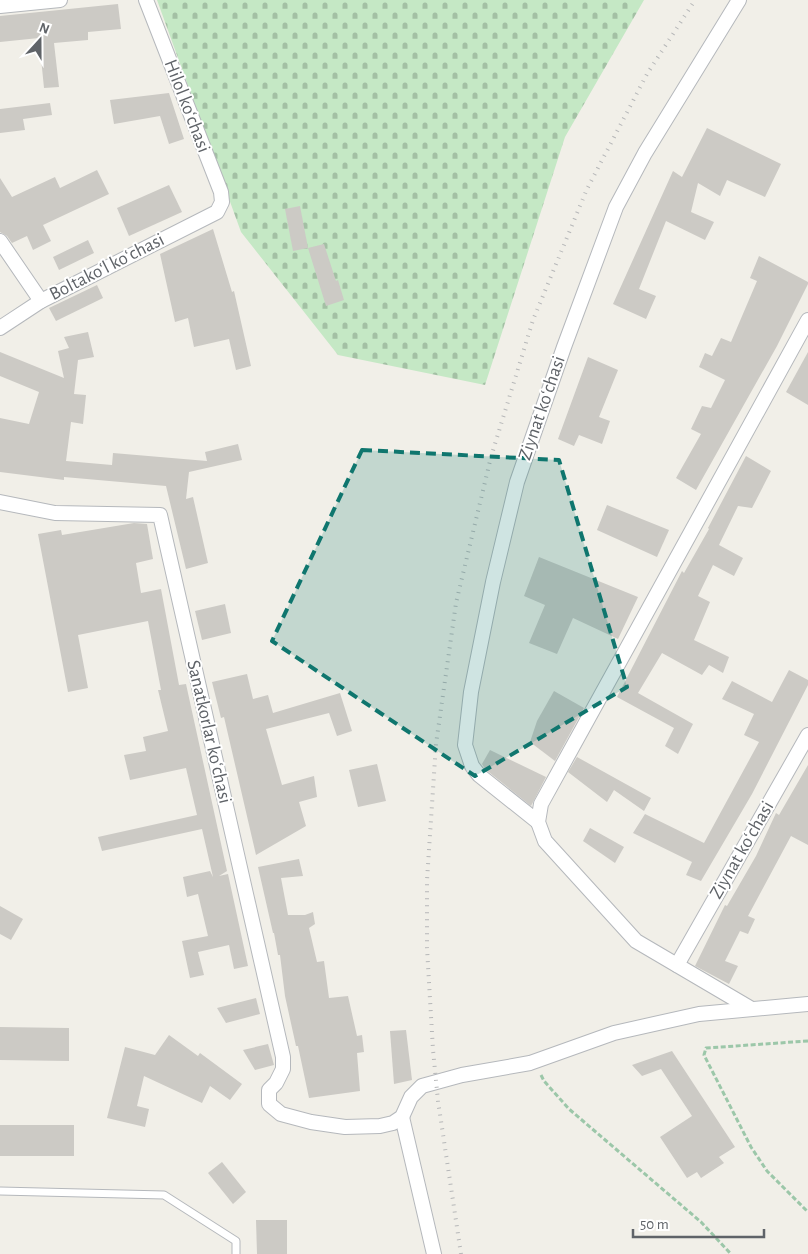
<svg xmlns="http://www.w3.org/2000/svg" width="808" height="1254" font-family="'Alegreya Sans',sans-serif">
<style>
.cemetery{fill:url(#cemetery-stones)}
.building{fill:#cccac5}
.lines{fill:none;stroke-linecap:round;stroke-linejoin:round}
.lane-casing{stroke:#b5b8bc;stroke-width:9}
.street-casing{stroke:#b5b8bc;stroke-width:16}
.path{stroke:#9cc7a9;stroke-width:3;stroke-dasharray:5 2.5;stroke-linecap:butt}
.lane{stroke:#fff;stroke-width:7}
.street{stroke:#fff;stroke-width:14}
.rail{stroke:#b6b7b8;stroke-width:4;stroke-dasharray:1 6;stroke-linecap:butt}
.marked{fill:#0f766e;fill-opacity:0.2;stroke:#0f766e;stroke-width:4;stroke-dasharray:10 6;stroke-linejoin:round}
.labels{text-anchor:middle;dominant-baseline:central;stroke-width:4;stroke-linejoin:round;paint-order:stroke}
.street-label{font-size:19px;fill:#5f6368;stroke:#fff}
</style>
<defs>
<pattern id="cemetery-stones" width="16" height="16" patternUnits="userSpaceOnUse" patternTransform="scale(1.25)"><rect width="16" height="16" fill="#c5e8c5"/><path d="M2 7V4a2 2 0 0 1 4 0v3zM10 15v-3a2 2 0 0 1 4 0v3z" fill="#a3c0a4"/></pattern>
</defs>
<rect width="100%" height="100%" fill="#f1efe8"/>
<polygon class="cemetery" points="157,0 644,0 565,137 485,385 338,355 241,232"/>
<g class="building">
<polygon points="118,4 121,29 88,32 88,40 54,43 59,87 44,88 39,38 0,42 0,16"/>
<polygon points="169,93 184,139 169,144 160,116 114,124 110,100"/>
<polygon points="50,103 52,115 23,119 25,130 0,133 0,109"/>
<polygon points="707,128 781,164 765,197 727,180 720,196 698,183 691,212 714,222 705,240 666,221 639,289 656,296 646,319 613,304 673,171 682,177"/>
<polygon points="97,170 109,194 43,225 51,241 33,250 27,236 12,243 7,236 0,232 0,178 12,197 55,177 60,188"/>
<polygon points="169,185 182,212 129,236 117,208"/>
<polygon points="300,206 308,248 293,251 285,209"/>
<polygon points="213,229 232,292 234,291 251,366 236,370 229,339 194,347 188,318 175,322 160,254"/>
<polygon points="88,240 94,253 59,270 53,257"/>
<polygon points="324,244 336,281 338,280 344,300 326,306 308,248"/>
<polygon points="759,256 808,282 808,284 777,346 696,490 676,478 701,434 691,429 702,406 711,408 725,380 699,367 705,353 712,356 721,338 731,342 757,281 750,278"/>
<polygon points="97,285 103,298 56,321 49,308"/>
<polygon points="88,332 94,357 78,360 74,394 86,395 83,424 71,422 66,461 112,465 113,453 207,461 205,452 238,444 242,460 189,472 186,499 193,497 208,563 186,569 166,486 64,477 64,480 0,472 0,418 29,424 39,392 0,376 0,352 64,378 58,351 69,348 64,337"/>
<polygon points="808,352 808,405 786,392"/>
<polygon points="588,357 618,370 599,417 610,421 602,444 579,435 574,446 558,439"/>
<polygon points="746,456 771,471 752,508 738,506 719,545 743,558 734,576 713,565 698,596 710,602 694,640 729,657 723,673 709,665 702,675 662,653 638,693 693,724 678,754 665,746 674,728 617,697 682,571 684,573 709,529 708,528"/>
<polygon points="607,505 669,530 657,557 597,530"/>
<polygon points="134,523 147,524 153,559 136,563 141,593 161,589 179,685 186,684 227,871 219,876 228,874 248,966 234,969 229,945 198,952 204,975 190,978 182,941 208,936 198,894 187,897 183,877 210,871 213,877 202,829 102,851 98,837 197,815 186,768 130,780 124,755 146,751 143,737 168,731 158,690 161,690 148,621 78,635 88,688 68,692 38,534 61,530 62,535"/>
<polygon points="539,557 638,597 618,639 573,618 557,654 529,643 545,605 524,596"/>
<polygon points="225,604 231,633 202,640 195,611"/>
<polygon points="789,670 808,680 808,685 752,794 701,881 686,875 692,862 633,833 645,814 704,843 759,742 744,735 754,714 722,699 732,681 772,702"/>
<polygon points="247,674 253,699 268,695 273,713 340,693 352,731 337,736 329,713 266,729 282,785 314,776 317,797 299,802 306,826 256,855 224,717 221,718 212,682"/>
<polygon points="554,691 584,708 555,761 530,742 537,721"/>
<polygon points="490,750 546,777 531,806 485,769 482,764"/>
<polygon points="577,757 651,798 644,811 614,790 607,802 568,772"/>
<polygon points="377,764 386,801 358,807 349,770"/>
<polygon points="808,765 808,845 791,836 748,916 755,919 748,934 740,931 725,961 738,966 729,984 695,966 725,905 727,906 756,856 776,813 779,815"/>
<polygon points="590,828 624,847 615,863 583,841"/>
<polygon points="299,859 303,876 281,878 288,915 305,915 313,912 315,924 309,928 317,962 324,961 329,998 348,996 357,1036 362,1035 364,1052 357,1053 360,1091 309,1098 298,1046 296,1046 285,996 280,955 278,955 274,933 273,933 258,867"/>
<polygon points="0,906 23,919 11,940 0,934"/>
<polygon points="256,998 260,1014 226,1023 217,1008"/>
<polygon points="0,1027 69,1028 69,1061 0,1060"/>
<polygon points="406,1030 412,1080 394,1084 390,1031"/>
<polygon points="169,1035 198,1056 200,1053 242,1084 230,1100 210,1086 202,1103 144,1076 137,1106 149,1109 145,1127 107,1118 125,1047 155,1055"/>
<polygon points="268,1044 274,1065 255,1070 243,1050"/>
<polygon points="672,1051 735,1147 719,1157 724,1163 701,1178 697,1172 687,1178 660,1137 692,1116 661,1069 642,1076 632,1065"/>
<rect x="0" y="1125" width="74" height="31"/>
<polygon points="222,1162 246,1192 233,1204 208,1173"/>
<polygon points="256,1220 287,1220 287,1254 257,1254"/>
</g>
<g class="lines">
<g class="lane-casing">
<polyline id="lane" points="0,1191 164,1195 236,1241 236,1254"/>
</g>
<g class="street-casing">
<g id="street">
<polyline points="0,6 60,0"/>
<polyline points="0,241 41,301"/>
<polyline points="0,328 41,301 217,212 222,202 221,192 146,0"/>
<polyline points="0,502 55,513 160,515 283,1057 283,1069 276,1083 269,1090 269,1104 281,1114 311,1122 345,1127 380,1126 393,1123 402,1117 411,1097 422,1086 462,1075 530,1063 614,1033 699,1014 808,1004"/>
<polyline points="538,822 479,775 472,766 465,745 471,692 493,582 517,482 564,347 616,207 645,153 739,0"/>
<polyline points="677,965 808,735"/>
<polyline points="750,1008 636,941 545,841 538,822 541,804 808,320"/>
<polyline points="402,1117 434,1254"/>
</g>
</g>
<g class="path">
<polyline points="808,1041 706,1048 704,1055 751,1147 767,1171 808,1212"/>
<polyline points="541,1075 544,1081 569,1109 701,1222 731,1254"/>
</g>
<use href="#lane" class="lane"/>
<use href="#street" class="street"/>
<polyline class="rail" points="461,1254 438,1101 433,1050 427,948 427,880 436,744 456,603 491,457 533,320 587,189 647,74 695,0"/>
</g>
<path class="marked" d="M362,450L559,460L627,687L475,776L272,641Z"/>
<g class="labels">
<g class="street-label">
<text transform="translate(187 106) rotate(69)">Hilol koʻchasi</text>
<text transform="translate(107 267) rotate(-27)">Boltakoʻl koʻchasi</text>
<text transform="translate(542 408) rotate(-71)">Ziynat koʻchasi</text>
<text transform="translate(209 732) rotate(77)">Sanatkorlar koʻchasi</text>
<text transform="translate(742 850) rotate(-60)">Ziynat koʻchasi</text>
</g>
</g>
<g transform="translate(40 40) rotate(21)" stroke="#ffffff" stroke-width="4" paint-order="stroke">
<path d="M0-4L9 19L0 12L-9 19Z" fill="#5f6368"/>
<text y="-8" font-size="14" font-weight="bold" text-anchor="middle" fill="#5f6368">N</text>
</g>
<path d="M633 1229v8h131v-8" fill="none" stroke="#5f6368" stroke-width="2.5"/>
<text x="640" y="1229" font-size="15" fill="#5f6368" stroke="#ffffff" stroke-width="4" paint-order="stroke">50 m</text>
</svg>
